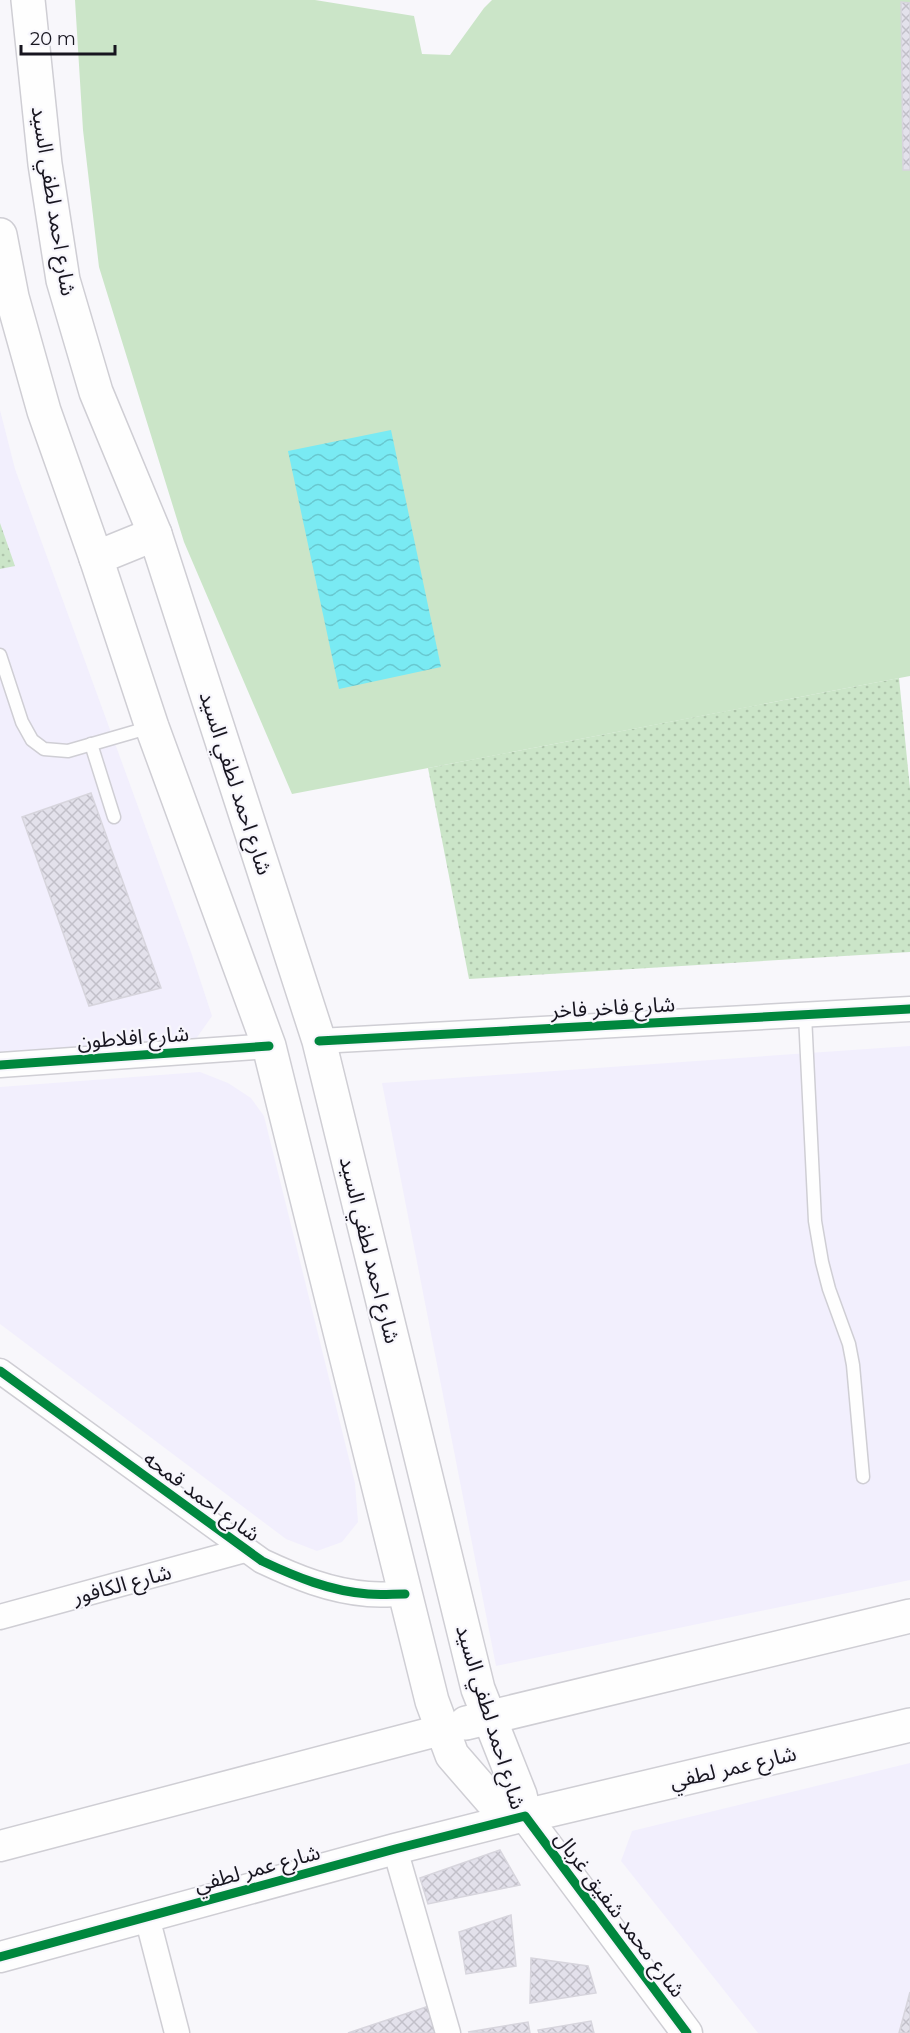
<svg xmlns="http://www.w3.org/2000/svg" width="910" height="2033" font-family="Montserrat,'Noto Sans Arabic',sans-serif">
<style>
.built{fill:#f2effd}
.grass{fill:url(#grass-dots)}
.pitch{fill:#cbe5c8}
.water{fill:url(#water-waves)}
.building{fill:url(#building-cross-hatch);stroke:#d7d5dd;stroke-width:1.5}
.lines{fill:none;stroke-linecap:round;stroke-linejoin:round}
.service-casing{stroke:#cfced4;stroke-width:15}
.minor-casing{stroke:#cfced4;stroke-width:27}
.tertiary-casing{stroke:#cfced4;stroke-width:33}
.secondary-casing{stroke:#cfced4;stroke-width:36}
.service{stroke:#fefefe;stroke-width:12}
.minor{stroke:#fefefe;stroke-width:24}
.tertiary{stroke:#fefefe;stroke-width:30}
.secondary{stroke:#fefefe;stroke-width:33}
.cycleway-casing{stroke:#f7f6fc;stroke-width:13}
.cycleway{stroke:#00873e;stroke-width:9}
.labels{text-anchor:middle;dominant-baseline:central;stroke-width:4.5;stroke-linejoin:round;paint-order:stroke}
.street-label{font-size:21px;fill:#17151f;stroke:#f7f6fc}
</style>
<defs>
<pattern id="grass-dots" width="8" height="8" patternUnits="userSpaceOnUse" patternTransform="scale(1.5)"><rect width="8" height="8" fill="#cbe5c8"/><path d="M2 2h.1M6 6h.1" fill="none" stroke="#aec4ab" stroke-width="1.8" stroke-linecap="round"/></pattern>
<pattern id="water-waves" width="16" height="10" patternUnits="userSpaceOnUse" patternTransform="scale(1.5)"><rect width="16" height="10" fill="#79eaf3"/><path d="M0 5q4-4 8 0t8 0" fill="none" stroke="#68c8d0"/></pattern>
<pattern id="building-cross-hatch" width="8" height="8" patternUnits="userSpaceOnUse" patternTransform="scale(1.5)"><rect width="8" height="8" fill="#e3e1eb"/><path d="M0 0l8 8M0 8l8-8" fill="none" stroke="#c2c0c9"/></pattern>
</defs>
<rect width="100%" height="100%" fill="#f8f7fb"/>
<g class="built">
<polygon points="0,410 15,469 191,952 212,1016 193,1043 0,1059"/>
<polygon points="910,1046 910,1580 496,1666 382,1083"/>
<polygon points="200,1072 228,1083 251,1098 264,1116 355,1483 358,1522 342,1542 317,1551 286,1539 0,1324 0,1087"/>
<polygon points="910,1763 910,2033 758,2033 621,1861 632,1831"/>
</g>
<g class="grass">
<polygon points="0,523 15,566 0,569"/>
<polygon points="899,678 910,789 910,952 469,979 428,768"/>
</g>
<polygon class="pitch" points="75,0 315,0 414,16 422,54 450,55 484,8 492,0 910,0 910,676 292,794 184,542 99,267 83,130"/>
<polygon class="water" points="391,430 441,667 339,689 288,451"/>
<g class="building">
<polygon points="901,2 910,3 910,170 903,170"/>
<polygon points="91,793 161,988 89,1006 22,817"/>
<polygon points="500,1850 520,1885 428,1904 420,1878"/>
<polygon points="511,1915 516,1966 466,1974 459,1932"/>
<polygon points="531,1958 588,1966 596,1993 530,2003"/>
<polygon points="910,1992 910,2033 899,2033"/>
<polygon points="429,2006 437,2033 348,2033"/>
<polygon points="591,2021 594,2033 539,2033 538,2030"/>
<polygon points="528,2022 530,2033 468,2032"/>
</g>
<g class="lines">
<g class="service-casing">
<g id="service">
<polyline points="0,655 22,722 32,740 44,749 68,751 151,727"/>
<polyline points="91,744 114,817"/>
<polyline points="805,1015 815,1221 822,1262 829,1289 849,1344 853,1365 863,1477"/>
</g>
</g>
<g class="minor-casing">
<g id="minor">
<polyline points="319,1041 910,1009"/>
<polyline points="0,1065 269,1046"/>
<path d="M0,1371L262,1561C296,1577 330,1591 368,1594C380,1595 393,1594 405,1594"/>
<polyline points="0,1617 245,1550"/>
<polyline points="395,1849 448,2033"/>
<polyline points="147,1917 177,2033"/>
</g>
</g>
<g class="tertiary-casing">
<g id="tertiary">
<polyline points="0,1846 441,1730"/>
<polyline points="0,1957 395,1849 525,1816 687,2033"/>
</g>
</g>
<g class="secondary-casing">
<g id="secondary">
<polyline points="28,0 45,164 63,280 96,392 155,534 319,1041 478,1689 520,1795 525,1816"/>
<polyline points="0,235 12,297 44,411 96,558 152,727 269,1046 432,1701 452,1755 491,1800 525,1816"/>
<polyline points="96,558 155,534"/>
<polyline points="466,1723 910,1616"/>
<polyline points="525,1816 910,1725"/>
</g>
</g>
<use href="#service" class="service"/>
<use href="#minor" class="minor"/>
<use href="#tertiary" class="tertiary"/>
<use href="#secondary" class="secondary"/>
<g class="cycleway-casing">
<g id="cycleway">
<polyline points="319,1041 910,1009"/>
<polyline points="0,1065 269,1046"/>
<path d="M0,1371L262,1561C296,1577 330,1591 368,1594C380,1595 393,1594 405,1594"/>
<polyline points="0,1957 395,1849 525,1816 687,2033"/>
</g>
</g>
<use href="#cycleway" class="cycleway"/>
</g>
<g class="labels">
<g class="street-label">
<text transform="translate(54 201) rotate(81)">شارع احمد لطفي السيد</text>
<text transform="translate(236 783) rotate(72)">شارع احمد لطفي السيد</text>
<text transform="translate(613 1007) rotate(-3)">شارع فاخر فاخر</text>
<text transform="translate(133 1037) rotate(-4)">شارع افلاطون</text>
<text transform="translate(370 1250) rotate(76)">شارع احمد لطفي السيد</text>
<text transform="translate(202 1496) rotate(36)">شارع احمد قمحه</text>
<text transform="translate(122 1584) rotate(-15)">شارع الكافور</text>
<text transform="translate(491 1717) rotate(73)">شارع احمد لطفي السيد</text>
<text transform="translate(733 1767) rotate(-13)">شارع عمر لطفي</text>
<text transform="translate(257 1868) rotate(-15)">شارع عمر لطفي</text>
<text transform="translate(620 1914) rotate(53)">شارع محمد شفيق غربال</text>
</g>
</g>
<path d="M21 45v9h94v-9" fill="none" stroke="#17151f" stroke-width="3"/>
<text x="30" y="45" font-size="18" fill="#17151f" stroke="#f7f6fc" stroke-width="4.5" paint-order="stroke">20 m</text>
</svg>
